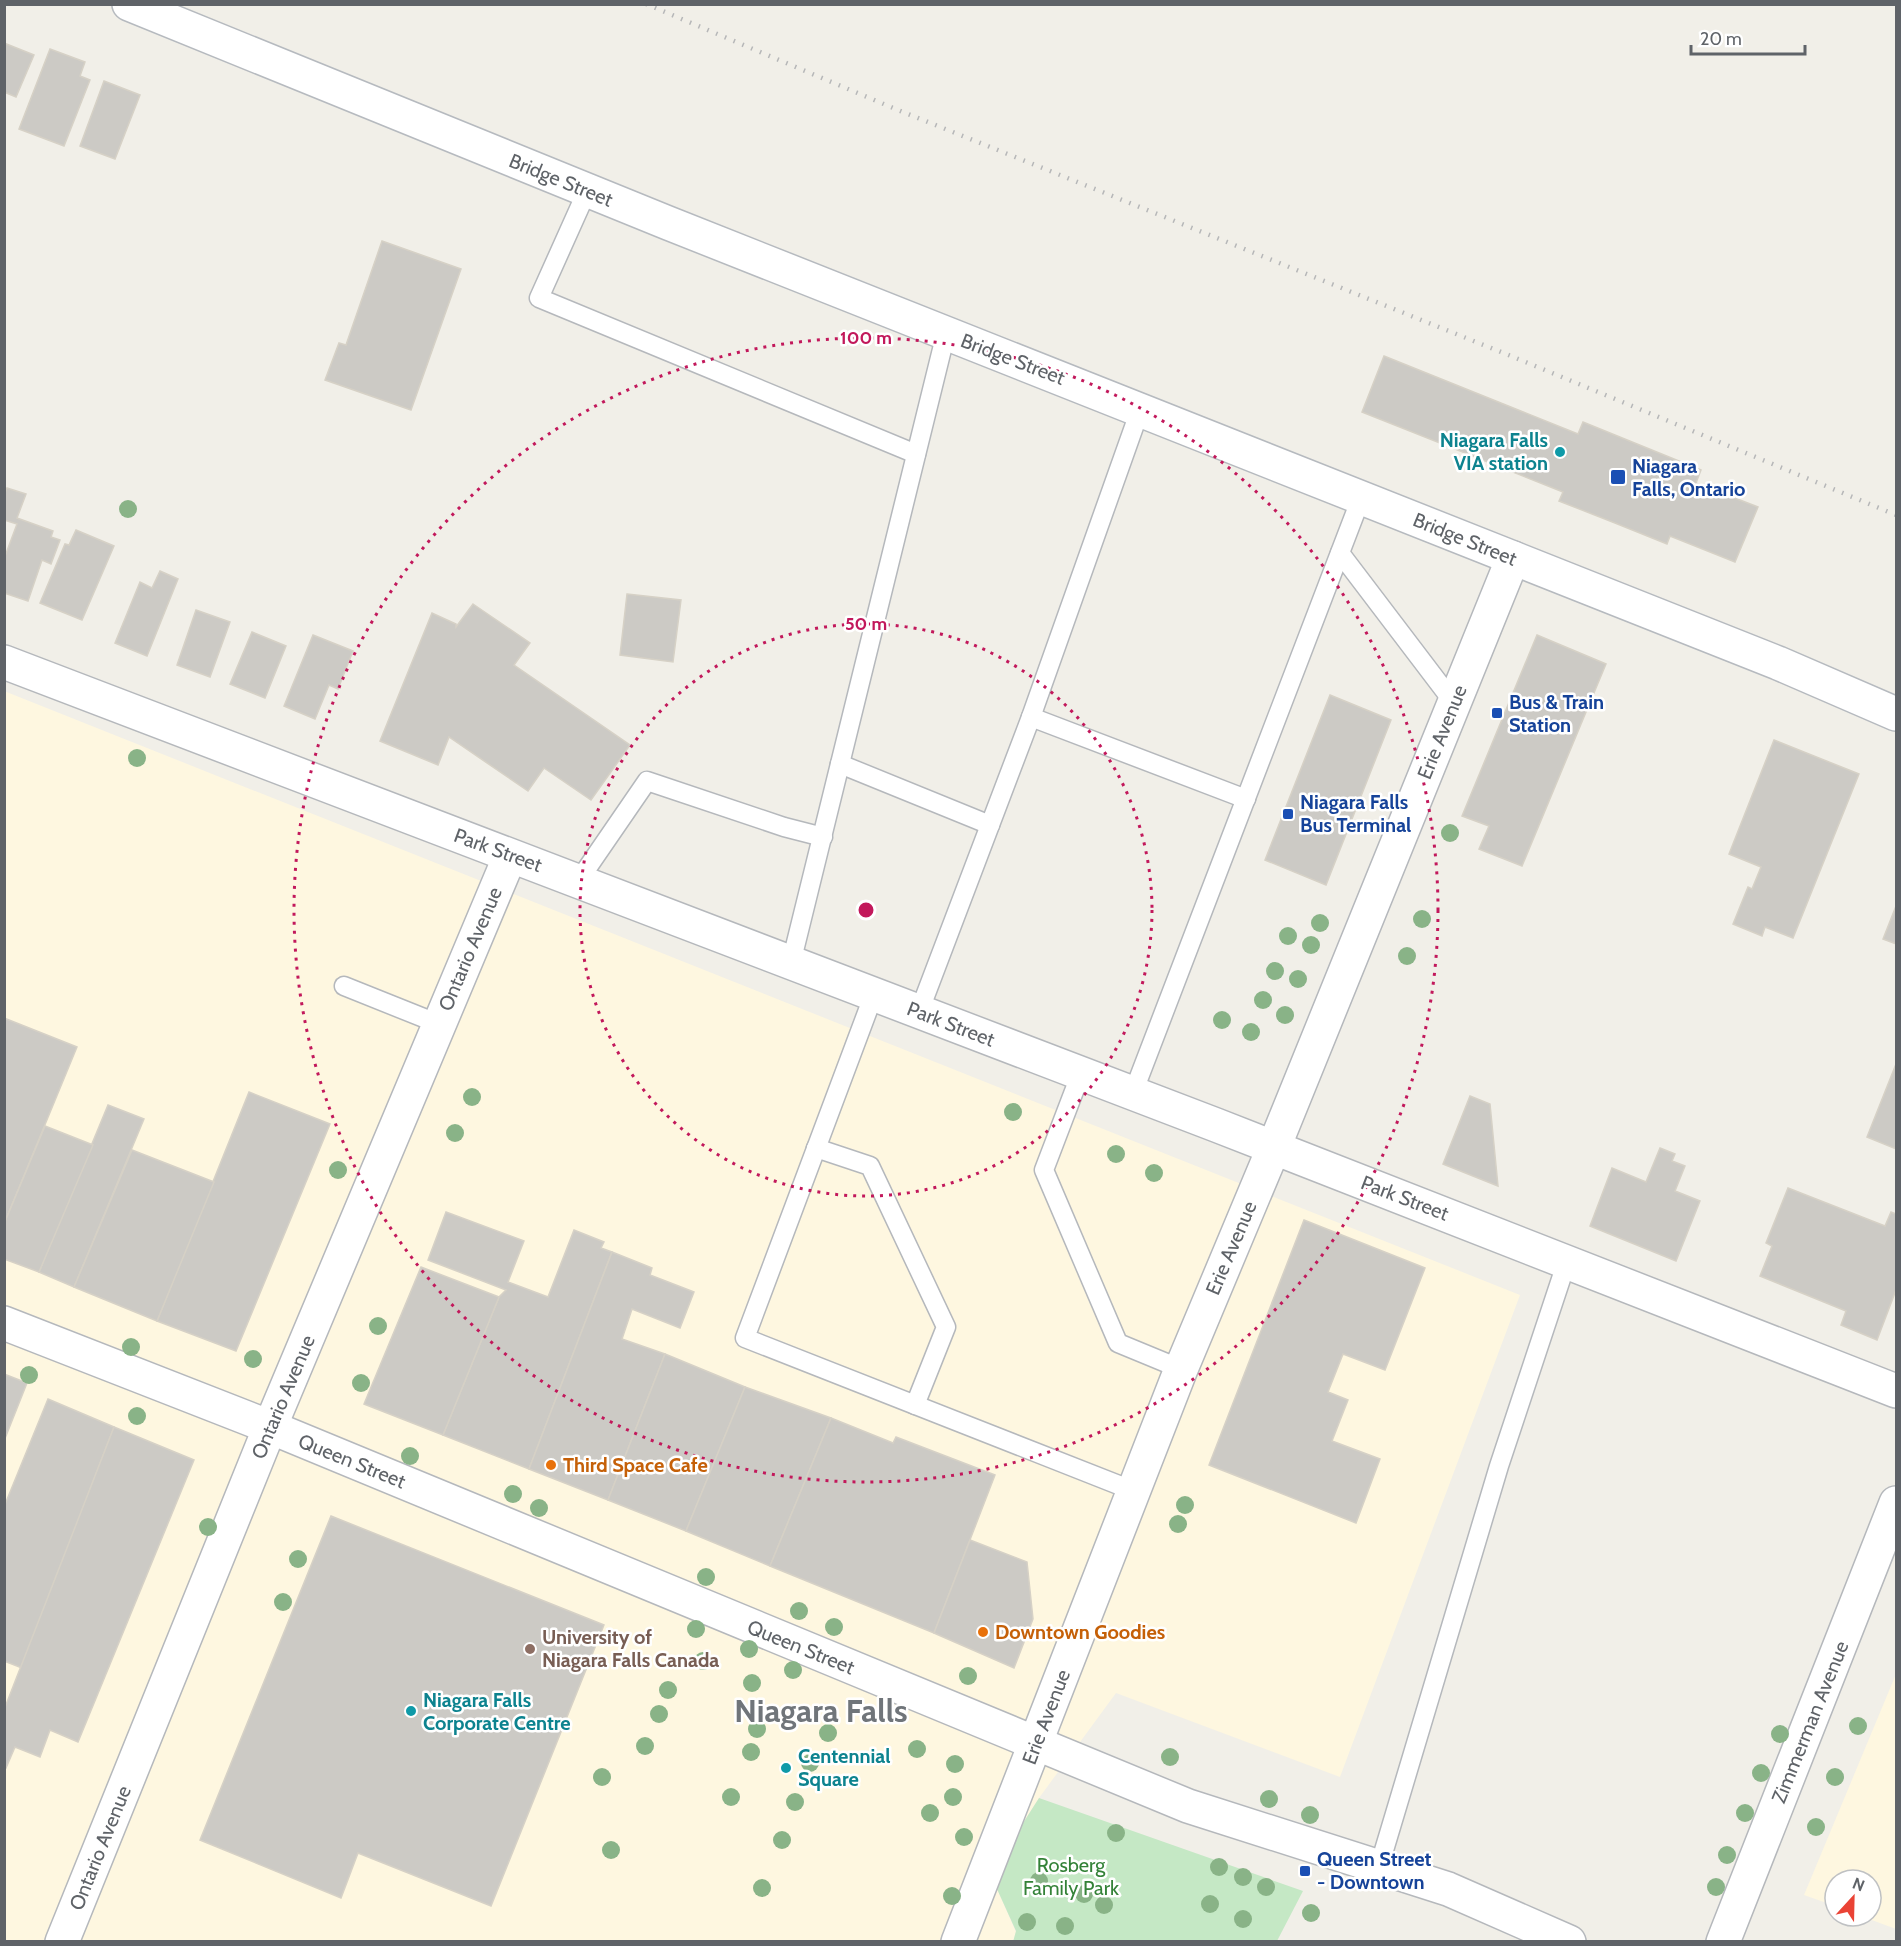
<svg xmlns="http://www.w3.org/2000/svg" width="1901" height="1946" font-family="Cabin,sans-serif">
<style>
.commercial{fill:#fef7e0}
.green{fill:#c5e8c5}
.building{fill:#cccac5;stroke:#d6d1c6;stroke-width:1.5}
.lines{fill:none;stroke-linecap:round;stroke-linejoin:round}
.service-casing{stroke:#b5b8bc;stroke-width:21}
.minor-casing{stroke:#b5b8bc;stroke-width:36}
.tertiary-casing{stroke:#b5b8bc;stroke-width:36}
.secondary-casing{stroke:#b6babf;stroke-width:36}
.service{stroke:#fff;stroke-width:18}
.minor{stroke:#fff;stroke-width:33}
.tertiary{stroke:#fff;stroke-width:33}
.secondary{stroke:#fff;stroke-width:33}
.rail{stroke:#b6b7b8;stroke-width:4.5;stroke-dasharray:1.5 8;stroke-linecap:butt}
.tree{fill:#89b387}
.ring{fill:none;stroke:#c2185b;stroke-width:3;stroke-dasharray:3 6}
.culture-dot{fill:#0f9aa8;stroke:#fff;stroke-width:2}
.transit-dot{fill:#1a4fb4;stroke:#fff;stroke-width:2}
.food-dot{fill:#e8710a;stroke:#fff;stroke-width:2}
.education-dot{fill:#8d6e63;stroke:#fff;stroke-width:2}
.labels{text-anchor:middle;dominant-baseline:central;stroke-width:5;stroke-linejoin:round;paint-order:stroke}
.street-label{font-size:20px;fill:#5f6368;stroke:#fff}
.culture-label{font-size:20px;font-weight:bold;fill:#0d838f;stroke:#fff;text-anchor:start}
.transit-label{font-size:20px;font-weight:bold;fill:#164399;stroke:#fff;text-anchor:start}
.food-label{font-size:20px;font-weight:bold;fill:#c56008;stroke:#fff;text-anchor:start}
.education-label{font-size:20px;font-weight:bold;fill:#785e54;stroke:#fff;text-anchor:start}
.park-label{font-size:20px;fill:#348238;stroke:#fff}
.town-label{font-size:32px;font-weight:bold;fill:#70757a;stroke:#fff}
.centre{fill:#c2185b;stroke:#fff;stroke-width:3}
.ring-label{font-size:18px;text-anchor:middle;font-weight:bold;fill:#c2185b;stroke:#fff;stroke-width:5;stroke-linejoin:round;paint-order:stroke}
</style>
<rect width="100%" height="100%" fill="#f1efe8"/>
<g class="commercial">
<polygon points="4,691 1520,1295 1340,1777 1116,1693 1039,1798 1016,1834 997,1889 1016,1932 1013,1941 11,1942 5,1939"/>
<polygon points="1896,1674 1896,1929 1861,1916 1871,1916 1871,1880 1835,1880 1835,1906 1804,1895"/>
</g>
<polygon class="green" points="1039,1798 1303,1891 1277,1941 1013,1942 1016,1931 997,1889 1016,1834"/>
<g class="building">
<polygon points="4,43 34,55 16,97 4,92"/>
<polygon points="50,49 85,62 80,76 90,80 64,146 19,129"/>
<polygon points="104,81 140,95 115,159 80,146"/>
<polygon points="382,241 461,269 411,410 325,380 339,343 346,345"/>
<polygon points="1384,356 1578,434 1583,422 1701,470 1696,483 1758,507 1735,562 1670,536 1667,544 1615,523 1559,501 1563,492 1362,412"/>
<polygon points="7,488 26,494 17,518 53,531 51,537 60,540 51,564 42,560 28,601 4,593 4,559 17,524 4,520 4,495"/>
<polygon points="76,530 114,546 82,620 40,603 65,544 69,545"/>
<polygon points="160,571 178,579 147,656 115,643 140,582 152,588"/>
<polygon points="627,594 681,600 673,662 620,655"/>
<polygon points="473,604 530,643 514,665 630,745 591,800 544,768 528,791 449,737 438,765 380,741 432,613 456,624 456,627"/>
<polygon points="196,610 230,622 210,677 177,665"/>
<polygon points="252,632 286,646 265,698 230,684"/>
<polygon points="313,635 353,651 338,689 329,685 315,719 284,706"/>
<polygon points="1537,635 1606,664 1522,866 1479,849 1489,826 1462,816"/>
<polygon points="1330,695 1391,720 1326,885 1265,860"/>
<polygon points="1774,740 1859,774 1793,938 1765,927 1762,936 1733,924 1748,887 1752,889 1761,867 1729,854"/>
<polygon points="1896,906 1896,944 1883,939"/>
<polygon points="4,1018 77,1047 4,1224"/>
<polygon points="1896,1064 1896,1149 1867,1137"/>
<polygon points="249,1092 330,1124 236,1351 157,1321"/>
<polygon points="1470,1096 1490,1104 1498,1186 1443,1164"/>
<polygon points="108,1105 144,1119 74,1287 39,1272"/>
<polygon points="45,1126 93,1145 39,1272 4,1259 4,1224"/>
<polygon points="1660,1148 1675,1154 1672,1161 1685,1166 1675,1191 1700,1201 1676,1261 1590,1226 1612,1168 1646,1182"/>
<polygon points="132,1150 214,1182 157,1321 74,1287"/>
<polygon points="1788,1188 1885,1226 1891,1212 1896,1214 1896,1290 1877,1340 1841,1325 1846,1311 1760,1276 1772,1246 1766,1243"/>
<polygon points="446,1212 524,1241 508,1282 548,1297 574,1230 604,1242 601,1248 612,1252 529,1469 443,1435 499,1297 506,1290 428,1260"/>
<polygon points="1304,1220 1425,1268 1385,1370 1343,1354 1328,1392 1348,1400 1332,1441 1380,1459 1356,1523 1209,1465"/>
<polygon points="612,1252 652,1268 650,1275 694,1292 680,1328 632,1309 622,1339 665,1354 608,1500 529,1469"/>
<polygon points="421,1267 499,1297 443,1435 364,1404"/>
<polygon points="665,1354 745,1387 686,1531 608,1500"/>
<polygon points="4,1374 27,1383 4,1441"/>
<polygon points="745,1387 831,1418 770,1566 686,1531"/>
<polygon points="48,1399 114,1427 22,1668 4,1661 4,1507"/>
<polygon points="831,1418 893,1443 896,1437 995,1475 934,1633 770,1566"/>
<polygon points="114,1427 194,1460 78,1742 50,1730 40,1757 15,1747 6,1768 4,1767 4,1710"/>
<polygon points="331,1516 604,1625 491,1906 358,1853 341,1898 200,1840"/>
<polygon points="970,1540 1027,1562 1033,1619 1014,1668 934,1633"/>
</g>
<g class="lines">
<g class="service-casing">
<g id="service">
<polyline points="587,191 539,298 916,454"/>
<polyline points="1340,553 1454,703"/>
<polyline points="1031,717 1246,799"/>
<polyline points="840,764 990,825"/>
<polyline points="579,880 647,781 784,827 823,837"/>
<polyline points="791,963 946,333"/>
<polyline points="344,986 439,1024"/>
<polyline points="874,994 745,1338 1134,1491"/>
<polyline points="919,1012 1031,717 1140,410"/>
<polyline points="1081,1073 1044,1170 1118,1343 1181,1369"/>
<polyline points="1133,1093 1361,498"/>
<polyline points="816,1148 870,1166 946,1327 915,1405"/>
<polyline points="1379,1867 1499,1466 1567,1261"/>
</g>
</g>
<g class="minor-casing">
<g id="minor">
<polyline points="4,662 1216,1125 1896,1391"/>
<polyline points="62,1942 270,1427 510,856"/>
<polyline points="958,1942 1181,1369 1274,1147 1513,558"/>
<polyline points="1723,1942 1896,1503"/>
</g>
</g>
<g class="tertiary-casing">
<polyline id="tertiary" points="4,1323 270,1427 1188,1806 1448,1889 1569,1942"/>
</g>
<g class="secondary-casing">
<polyline id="secondary" points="129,4 668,223 1778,663 1896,714"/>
</g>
<use href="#service" class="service"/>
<use href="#minor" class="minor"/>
<use href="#tertiary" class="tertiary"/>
<use href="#secondary" class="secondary"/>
<polyline class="rail" points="646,4 898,110 1511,356 1896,515"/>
</g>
<g class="tree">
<circle cx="128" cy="509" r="9"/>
<circle cx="137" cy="758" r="9"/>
<circle cx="1450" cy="833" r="9"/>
<circle cx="1422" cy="919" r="9"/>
<circle cx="1320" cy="923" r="9"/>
<circle cx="1288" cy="936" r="9"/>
<circle cx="1311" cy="945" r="9"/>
<circle cx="1407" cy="956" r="9"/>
<circle cx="1275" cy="971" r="9"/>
<circle cx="1298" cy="979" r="9"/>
<circle cx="1263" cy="1000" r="9"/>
<circle cx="1285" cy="1015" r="9"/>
<circle cx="1222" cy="1020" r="9"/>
<circle cx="1251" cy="1032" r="9"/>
<circle cx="472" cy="1097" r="9"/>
<circle cx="1013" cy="1112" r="9"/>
<circle cx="455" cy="1133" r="9"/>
<circle cx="1116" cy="1154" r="9"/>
<circle cx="338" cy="1170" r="9"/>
<circle cx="1154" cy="1173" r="9"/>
<circle cx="378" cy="1326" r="9"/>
<circle cx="131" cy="1347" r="9"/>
<circle cx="253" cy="1359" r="9"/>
<circle cx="29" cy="1375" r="9"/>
<circle cx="361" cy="1383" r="9"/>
<circle cx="137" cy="1416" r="9"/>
<circle cx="410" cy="1456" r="9"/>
<circle cx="513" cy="1494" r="9"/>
<circle cx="1185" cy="1505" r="9"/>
<circle cx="539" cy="1508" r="9"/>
<circle cx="1178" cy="1524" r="9"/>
<circle cx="208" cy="1527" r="9"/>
<circle cx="298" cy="1559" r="9"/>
<circle cx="706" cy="1577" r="9"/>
<circle cx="283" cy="1602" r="9"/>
<circle cx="799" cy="1611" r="9"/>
<circle cx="834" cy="1627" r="9"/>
<circle cx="696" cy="1629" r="9"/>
<circle cx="749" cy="1649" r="9"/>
<circle cx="703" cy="1661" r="9"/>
<circle cx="793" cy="1670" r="9"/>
<circle cx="968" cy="1676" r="9"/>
<circle cx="752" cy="1683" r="9"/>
<circle cx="668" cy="1690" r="9"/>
<circle cx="659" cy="1714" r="9"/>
<circle cx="1858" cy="1726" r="9"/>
<circle cx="757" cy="1729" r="9"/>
<circle cx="828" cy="1733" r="9"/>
<circle cx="1780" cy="1734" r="9"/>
<circle cx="645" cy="1746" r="9"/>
<circle cx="917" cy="1749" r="9"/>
<circle cx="751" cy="1752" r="9"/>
<circle cx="1170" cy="1757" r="9"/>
<circle cx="810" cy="1763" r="9"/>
<circle cx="955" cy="1764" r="9"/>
<circle cx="1761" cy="1773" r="9"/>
<circle cx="602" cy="1777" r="9"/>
<circle cx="1835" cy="1777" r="9"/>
<circle cx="731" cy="1797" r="9"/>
<circle cx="953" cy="1797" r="9"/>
<circle cx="1269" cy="1799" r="9"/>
<circle cx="795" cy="1802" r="9"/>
<circle cx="930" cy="1813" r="9"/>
<circle cx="1745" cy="1813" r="9"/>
<circle cx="1310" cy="1815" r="9"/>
<circle cx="1816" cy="1827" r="9"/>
<circle cx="1116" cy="1833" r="9"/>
<circle cx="964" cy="1837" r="9"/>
<circle cx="782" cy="1840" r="9"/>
<circle cx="611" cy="1850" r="9"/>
<circle cx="1727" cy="1855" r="9"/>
<circle cx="1219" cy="1867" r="9"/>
<circle cx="1243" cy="1877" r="9"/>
<circle cx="1039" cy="1881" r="9"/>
<circle cx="1266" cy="1887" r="9"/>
<circle cx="1716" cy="1887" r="9"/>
<circle cx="762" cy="1888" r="9"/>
<circle cx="1084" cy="1894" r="9"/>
<circle cx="952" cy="1896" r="9"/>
<circle cx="1210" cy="1904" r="9"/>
<circle cx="1104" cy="1905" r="9"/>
<circle cx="1311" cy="1913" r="9"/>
<circle cx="1243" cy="1919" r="9"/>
<circle cx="1027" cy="1922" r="9"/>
<circle cx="1065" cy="1926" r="9"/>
</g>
<g class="ring">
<circle cx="866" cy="910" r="286"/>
<circle cx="866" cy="910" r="572"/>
</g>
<g class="culture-dot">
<circle cx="1560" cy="452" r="6"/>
<circle cx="411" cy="1711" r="6"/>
<circle cx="786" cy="1768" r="6"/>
</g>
<g class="transit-dot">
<rect x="1610" y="469" width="16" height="16" rx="3"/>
<rect x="1491" y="707" width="12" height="12" rx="3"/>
<rect x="1282" y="808" width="12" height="12" rx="3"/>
<rect x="1299" y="1865" width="12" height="12" rx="3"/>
</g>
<g class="food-dot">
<circle cx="551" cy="1465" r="6"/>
<circle cx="983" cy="1632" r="6"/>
</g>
<circle class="education-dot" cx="530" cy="1649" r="6"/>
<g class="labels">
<g class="street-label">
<text transform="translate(561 180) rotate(22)">Bridge Street</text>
<text transform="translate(1013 359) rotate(21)">Bridge Street</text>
<text transform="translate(1465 539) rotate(22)">Bridge Street</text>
<text transform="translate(1442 732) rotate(-68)">Erie Avenue</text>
<text transform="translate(498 850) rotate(20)">Park Street</text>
<text transform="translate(470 949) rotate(-67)">Ontario Avenue</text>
<text transform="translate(951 1024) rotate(21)">Park Street</text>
<text transform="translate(1405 1198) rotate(21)">Park Street</text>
<text transform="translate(1231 1248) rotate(-67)">Erie Avenue</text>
<text transform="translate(283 1397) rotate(-67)">Ontario Avenue</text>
<text transform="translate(352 1461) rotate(22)">Queen Street</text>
<text transform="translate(801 1647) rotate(22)">Queen Street</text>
<text transform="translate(1046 1717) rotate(-69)">Erie Avenue</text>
<text transform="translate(1810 1722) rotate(-68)">Zimmerman Avenue</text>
<text transform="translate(100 1848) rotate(-68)">Ontario Avenue</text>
</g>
<g class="culture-label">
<text x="1548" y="440" text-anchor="end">Niagara Falls<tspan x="1548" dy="23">VIA station</tspan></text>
<text x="423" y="1700">Niagara Falls<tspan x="423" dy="23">Corporate Centre</tspan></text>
<text x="798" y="1756">Centennial<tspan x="798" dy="23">Square</tspan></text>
</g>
<g class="transit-label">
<text x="1632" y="466">Niagara<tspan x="1632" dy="23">Falls, Ontario</tspan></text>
<text x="1509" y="702">Bus &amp; Train<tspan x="1509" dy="23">Station</tspan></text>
<text x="1300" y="802">Niagara Falls<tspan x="1300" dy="23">Bus Terminal</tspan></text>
<text x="1317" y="1859">Queen Street<tspan x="1317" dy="23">- Downtown</tspan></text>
</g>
<g class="food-label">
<text x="563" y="1465">Third Space Cafe</text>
<text x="995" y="1632">Downtown Goodies</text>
</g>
<g class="education-label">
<text x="542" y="1637">University of<tspan x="542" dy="23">Niagara Falls Canada</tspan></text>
</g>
<g class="park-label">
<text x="1071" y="1865">Rosberg<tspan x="1071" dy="23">Family Park</tspan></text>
</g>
<g class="town-label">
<text x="821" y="1710">Niagara Falls</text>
</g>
</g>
<circle cx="866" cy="910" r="9" class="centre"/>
<g class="ring-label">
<text x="866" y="344">100 m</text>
<text x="866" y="630">50 m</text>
</g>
<rect width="1901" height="1946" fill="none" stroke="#5f6368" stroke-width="12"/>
<g transform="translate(1853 1898) rotate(22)"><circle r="28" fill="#ffffff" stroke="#bfc1c3" stroke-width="1.5"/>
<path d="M0-4.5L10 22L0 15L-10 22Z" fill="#ea4335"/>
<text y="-9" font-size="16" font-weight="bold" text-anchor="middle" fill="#5f6368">N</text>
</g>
<path d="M1691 45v9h114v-9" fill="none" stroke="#5f6368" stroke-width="3"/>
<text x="1700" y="45" font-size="18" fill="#5f6368" stroke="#ffffff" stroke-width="4.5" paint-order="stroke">20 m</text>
</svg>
